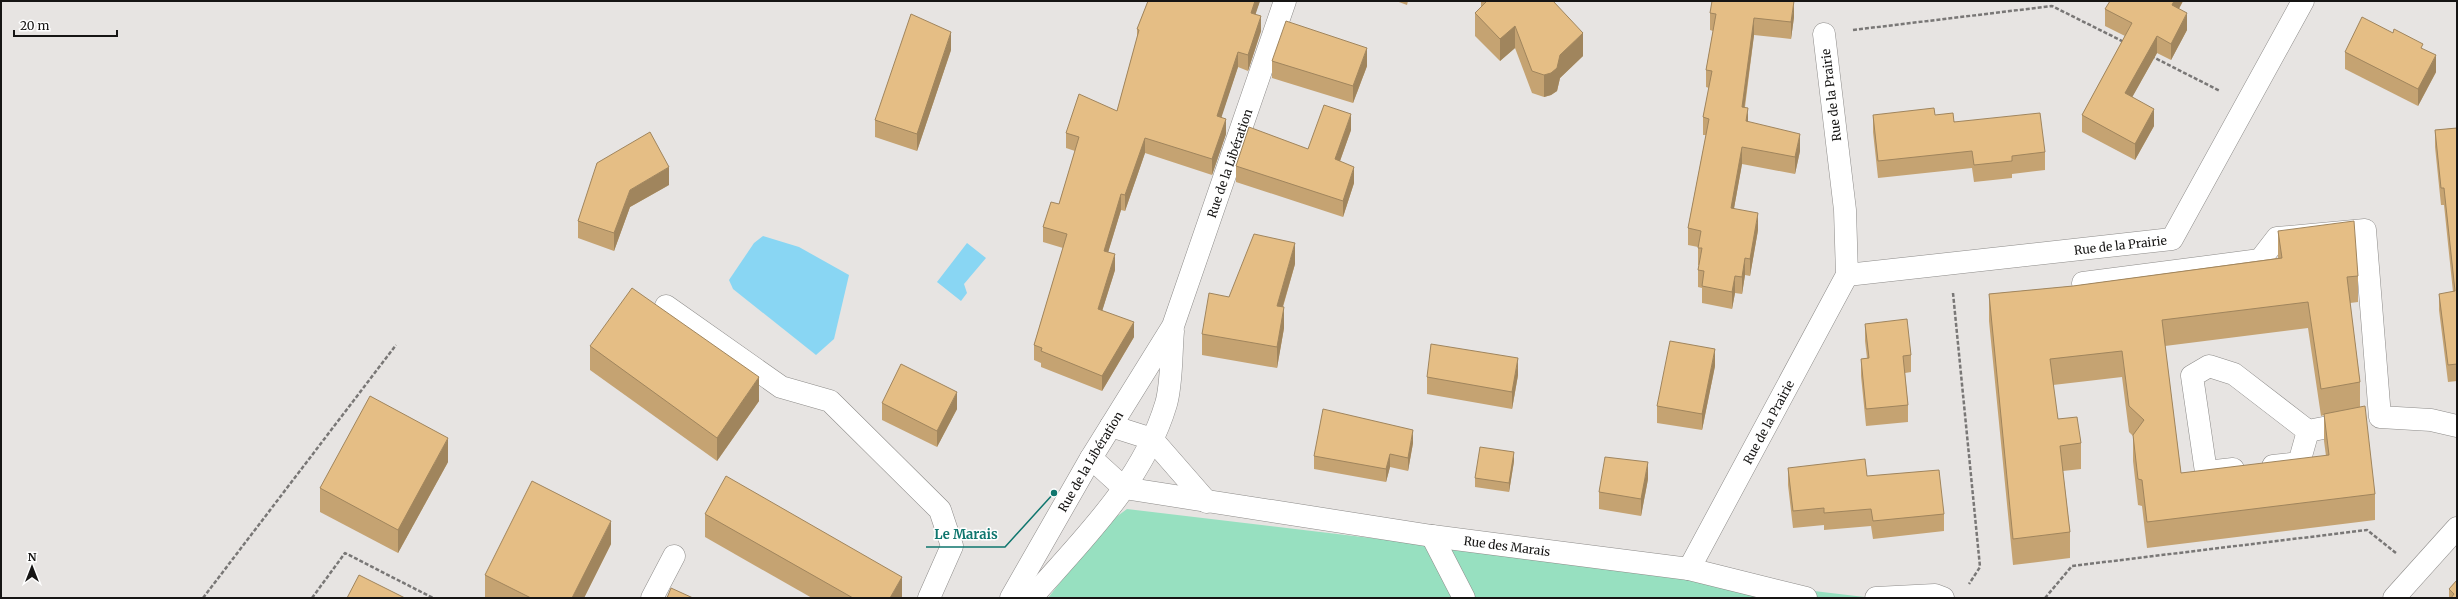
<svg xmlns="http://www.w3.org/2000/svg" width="2458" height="599" font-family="Merriweather,serif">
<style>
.green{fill:#97e0c0}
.water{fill:#89d6f3}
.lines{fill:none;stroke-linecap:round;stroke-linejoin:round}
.minor-casing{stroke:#8d8b89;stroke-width:23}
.path{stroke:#797776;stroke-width:2.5;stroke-dasharray:4 2;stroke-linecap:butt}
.minor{stroke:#fff;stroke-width:22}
.wall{fill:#c5a372;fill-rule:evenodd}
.shaded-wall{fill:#a0855d}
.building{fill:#e5be85;stroke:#a0855d}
.labels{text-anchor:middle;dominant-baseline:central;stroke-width:3;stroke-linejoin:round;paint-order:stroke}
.street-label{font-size:12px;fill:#161514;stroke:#fff}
.leader{fill:none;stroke:#0f766e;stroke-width:1.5}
.callout-dot{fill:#0f766e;stroke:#fff;stroke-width:1.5}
.callout-label{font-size:13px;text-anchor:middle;font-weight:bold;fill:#0f766e;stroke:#fff;stroke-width:3;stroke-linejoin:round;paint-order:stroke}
</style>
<rect width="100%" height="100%" fill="#e7e4e2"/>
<polygon class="green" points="1127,509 1873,598 1048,598 1104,526"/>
<g class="water">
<polygon points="763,236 799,247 849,275 834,339 816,355 733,289 729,280 754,243"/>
<polygon points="967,243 986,258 964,284 967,293 961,301 937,282"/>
</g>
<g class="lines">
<g class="minor-casing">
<g id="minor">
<path id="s1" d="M1847,275L2172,239L2303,1"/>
<polyline points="2083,283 2260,260 2277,238 2365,230 2380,417 2431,420 2457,426"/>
<polyline points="666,306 781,387 830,401 940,510 952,546 929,598"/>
<polyline points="1111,426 1152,439 1207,502"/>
<path id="s2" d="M1091,458L1124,488L1432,536L1689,569L1806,598"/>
<polyline points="2273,466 2299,463 2308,431"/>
<polyline points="2233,469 2206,472 2192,376 2209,366 2234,374 2308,431 2354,422"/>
<polyline points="1432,536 1464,598"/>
<path id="s3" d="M1689,569L1847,275L1845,210L1824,34"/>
<polyline points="652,598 674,556"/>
<path id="s4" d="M1011,598L1091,458L1173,326L1285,1"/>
<path d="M1031,598C1083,539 1143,481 1166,404C1172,384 1171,353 1173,331"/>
<polyline points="1876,598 1935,595 1943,598"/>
<polyline points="2394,598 2457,528"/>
</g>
</g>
<g class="path">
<polyline points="1853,30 2052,6 2124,42"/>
<polyline points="2151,56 2220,91"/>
<polyline points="1953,293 1980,567 1969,584"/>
<polyline points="203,598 396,345"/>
<polyline points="312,598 345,553 433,598"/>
<polyline points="2045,598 2072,566 2367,530 2396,553"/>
</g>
<use href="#minor" class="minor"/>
</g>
<g class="wall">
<polygon points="1148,1 1260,1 1255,14 1261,31 1248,71 1238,67 1221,117 1226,134 1212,175 1145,153 1125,211 1121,210 1108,252 1115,270 1102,311 1134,337 1102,391 1041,367 1041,363 1034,360 1034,345 1063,248 1043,242 1043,227 1059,204 1075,151 1066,148 1066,133 1117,111 1137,38 1137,29"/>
<polygon points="1396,1 1408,1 1407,5"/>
<polygon points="1481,1 1553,1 1583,56 1560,78 1557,91 1551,95 1544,97 1532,93 1515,48 1500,61 1475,36 1475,13 1481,8"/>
<polygon points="2183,1 2179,9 2187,30 2171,60 2157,53 2132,97 2154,126 2135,160 2082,132 2082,115 2125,36 2105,26 2105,9"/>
<polygon points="1710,13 1794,17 1791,39 1754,35 1745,107 1748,122 1800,151 1795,174 1742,164 1734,208 1758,230 1750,276 1745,275 1742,294 1735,293 1732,309 1702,303 1702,288 1698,287 1698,270 1699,265 1698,265 1698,247 1688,245 1688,228 1706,135 1703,135 1703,117 1709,88 1706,87 1706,70 1713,31 1710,30"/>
<polygon points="951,50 917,151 875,137 875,120"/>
<polygon points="2345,52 2436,72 2418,106 2345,69"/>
<polygon points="1272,61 1367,66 1353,103 1272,78"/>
<polygon points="1873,115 1935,115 2045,152 2045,170 2012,174 2012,178 1974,182 1972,168 1878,178 1873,132"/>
<polygon points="2457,128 2457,381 2448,382 2439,310 2439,294 2453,292 2444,205 2441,205 2435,147 2435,130"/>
<polygon points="1351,130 1340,161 1354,183 1343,217 1236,182 1236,166 1308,149"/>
<polygon points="669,185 630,207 614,251 578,238 578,221"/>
<path d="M2278,231L2358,276V302L2350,303L2360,382V407L2375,494V520L2147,548L2142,506L2138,505L2133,461V436L2129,432L2122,377L2053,385L2058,419L2081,443V469L2063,471L2070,532V558L2013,565L1989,321V294L2073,286L2278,258ZM2308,328L2321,416L2324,415V441L2326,456L2181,473L2165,346Z"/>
<polygon points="1295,264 1283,307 1284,328 1277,368 1202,355 1202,334 1229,297"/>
<polygon points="1865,324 1911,355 1911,372 1905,373 1908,405 1908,422 1866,426 1861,376 1861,359 1867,358 1865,341"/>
<polygon points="590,346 759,401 717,461 590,370"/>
<polygon points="1715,366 1702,430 1657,423 1657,406"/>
<polygon points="1518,375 1512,409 1427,394 1427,377"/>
<polygon points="882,403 957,409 937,447 882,420"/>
<polygon points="1413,443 1408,471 1390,467 1386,482 1314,469 1314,456"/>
<polygon points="1514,461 1509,492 1475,487 1475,478"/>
<polygon points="448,462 398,553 320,512 320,488"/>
<polygon points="1788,468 1867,476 1944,514 1944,531 1873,539 1871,526 1824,530 1824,525 1793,528 1788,485"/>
<polygon points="1648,479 1641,516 1599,509 1599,492"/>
<polygon points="705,514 902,598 812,598 705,537"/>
<polygon points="611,544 584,598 485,598 485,575"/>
<polygon points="2457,580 2457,598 2449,598 2449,589"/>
</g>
<g class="shaded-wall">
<polygon points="1255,1 1260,1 1251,28 1251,13"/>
<polygon points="1794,1 1794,17 1791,39 1791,22"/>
<polygon points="2174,1 2183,1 2172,21 2172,5"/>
<polygon points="2187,13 2187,30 2171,60 2171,44"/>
<polygon points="1261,16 1261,31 1248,71 1248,55"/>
<polygon points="1754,18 1754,35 1742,124 1742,107"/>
<polygon points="1515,26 1515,48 1500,61 1500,39"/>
<polygon points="951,32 951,50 917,151 917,134"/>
<polygon points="1583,33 1583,56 1560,78 1557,91 1551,95 1544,97 1544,75 1560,55"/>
<polygon points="2157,36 2157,53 2125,110 2125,93"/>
<polygon points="1367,48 1367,66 1353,103 1353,86"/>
<polygon points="1238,52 1238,67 1217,131 1217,116"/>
<polygon points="2436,55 2436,72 2418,106 2418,89"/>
<polygon points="1748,108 1748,125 1746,121"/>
<polygon points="2154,109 2154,126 2135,160 2135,144"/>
<polygon points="1351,114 1351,130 1335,175 1335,159"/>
<polygon points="1226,119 1226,134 1212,175 1212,159"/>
<polygon points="1800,134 1800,151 1795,174 1795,157"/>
<polygon points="1145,138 1145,153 1125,211 1125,195"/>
<polygon points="1742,147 1742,164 1731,225 1731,208"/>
<polygon points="669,167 669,185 630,207 614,251 614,233 630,190"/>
<polygon points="1354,167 1354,183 1343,217 1343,201"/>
<polygon points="1121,194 1121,210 1104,266 1104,251"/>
<polygon points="1758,213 1758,230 1750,276 1750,259"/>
<polygon points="1295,243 1295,264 1277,326 1277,306"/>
<polygon points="1115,254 1115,270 1098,324 1098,309"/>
<polygon points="1745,258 1745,275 1742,294 1742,277"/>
<polygon points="1735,276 1735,293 1732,309 1732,292"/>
<polygon points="1284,307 1284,328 1277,368 1277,347"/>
<polygon points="1134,322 1134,337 1102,391 1102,376"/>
<polygon points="1715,349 1715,366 1702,430 1702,414"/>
<polygon points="1518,358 1518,375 1512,409 1512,392"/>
<polygon points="759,377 759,401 717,461 717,438"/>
<polygon points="957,392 957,409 937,447 937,431"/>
<polygon points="1413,430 1413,443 1408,471 1408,458"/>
<polygon points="448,438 448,462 398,553 398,530"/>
<polygon points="1514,452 1514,461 1509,492 1509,483"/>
<polygon points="1390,454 1390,467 1386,482 1386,469"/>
<polygon points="1648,462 1648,479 1641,516 1641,499"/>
<polygon points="611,521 611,544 584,598 572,598"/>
<polygon points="902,577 902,598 890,598"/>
</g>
<g class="building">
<polygon points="1148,1 1255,1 1251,13 1261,16 1248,55 1238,52 1217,116 1226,119 1212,159 1145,138 1125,195 1121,194 1104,251 1115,254 1098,309 1134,322 1102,376 1041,351 1042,348 1034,345 1067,234 1043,227 1051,202 1059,204 1079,137 1066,133 1079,94 1117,111 1139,30 1137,29"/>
<polygon points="1485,1 1553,1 1583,33 1560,55 1557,68 1551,73 1544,75 1532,71 1515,26 1500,39 1475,13 1486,2"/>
<polygon points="1712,1 1794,1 1791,22 1754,18 1742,107 1748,108 1746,121 1800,134 1795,157 1742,147 1731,208 1758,213 1750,259 1745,258 1742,277 1735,276 1732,292 1702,286 1704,271 1698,270 1702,248 1698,248 1701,231 1688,228 1709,119 1703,117 1712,71 1706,70 1716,14 1710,13"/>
<polygon points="2110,1 2174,1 2172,5 2187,13 2171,44 2157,36 2125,93 2154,109 2135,144 2082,115 2132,23 2105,9"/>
<polygon points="911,14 951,32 917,134 875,120"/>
<polygon points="2362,17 2393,33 2394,29 2423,44 2421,48 2436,55 2418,89 2345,52"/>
<polygon points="1286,21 1367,48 1353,86 1272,61"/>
<polygon points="1324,105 1351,114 1335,159 1354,167 1343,201 1236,166 1249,127 1308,149"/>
<polygon points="1934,108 1935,115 1953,113 1954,122 2040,113 2045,152 2012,156 2012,161 1974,165 1972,151 1878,161 1873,115"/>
<polygon points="2457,128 2457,364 2448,365 2439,294 2455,291 2444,188 2441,188 2435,130"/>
<polygon points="650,132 669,167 630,190 614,233 578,221 597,163"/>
<polygon points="2354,221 2358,276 2347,277 2360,382 2321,389 2308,302 2162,320 2181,473 2329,455 2324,414 2365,406 2375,494 2147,522 2142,480 2138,479 2133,435 2144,420 2129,406 2122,351 2050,359 2058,419 2077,417 2081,443 2060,446 2070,532 2013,539 1989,294 2073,286 2282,258 2278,231"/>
<polygon points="1254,234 1295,243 1277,306 1284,307 1277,347 1202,334 1209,293 1229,297"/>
<polygon points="632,288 759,377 717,438 590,346"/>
<polygon points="1907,319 1911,355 1903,356 1908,405 1866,409 1861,359 1869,358 1865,324"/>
<polygon points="1670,341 1715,349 1702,414 1657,406"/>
<polygon points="1431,344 1518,358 1512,392 1427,377"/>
<polygon points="901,364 957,392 937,431 882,403"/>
<polygon points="370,396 448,438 398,530 320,488"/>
<polygon points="1323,409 1413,430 1408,458 1390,454 1386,469 1314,456"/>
<polygon points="1480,447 1514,452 1509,483 1475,478"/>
<polygon points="1605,457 1648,462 1641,499 1599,492"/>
<polygon points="1865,459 1867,476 1939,470 1944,514 1873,521 1871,509 1824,513 1824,508 1793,511 1788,468"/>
<polygon points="726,476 902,577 890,598 853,598 705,514"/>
<polygon points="532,481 611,521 572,598 531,598 485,575"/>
<polygon points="359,575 405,598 347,598"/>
<polygon points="2457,580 2457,598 2451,598 2454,594 2449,589"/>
<polygon points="671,588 693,598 667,598"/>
</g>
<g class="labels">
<g class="street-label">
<text transform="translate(1831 95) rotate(-97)">Rue de la Prairie</text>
<text stroke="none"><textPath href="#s4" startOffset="489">Rue de la Libération</textPath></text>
<text stroke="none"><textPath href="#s1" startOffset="275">Rue de la Prairie</textPath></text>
<text stroke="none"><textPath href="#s3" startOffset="167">Rue de la Prairie</textPath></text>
<text stroke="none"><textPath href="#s4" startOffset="158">Rue de la Libération</textPath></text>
<text stroke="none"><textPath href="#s2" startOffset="432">Rue des Marais</textPath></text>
</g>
</g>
<path class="leader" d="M1054 493L1005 547H926"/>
<circle class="callout-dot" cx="1054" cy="493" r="4"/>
<g class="callout-label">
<text x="966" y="539">Le Marais</text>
</g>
<rect width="2458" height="599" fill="none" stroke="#161514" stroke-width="4"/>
<g transform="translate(32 567)" stroke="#ffffff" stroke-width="3" paint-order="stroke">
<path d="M0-3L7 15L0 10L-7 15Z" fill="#161514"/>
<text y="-6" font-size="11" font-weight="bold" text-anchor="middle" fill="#161514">N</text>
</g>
<path d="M14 30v6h103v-6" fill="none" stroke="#161514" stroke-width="2"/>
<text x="20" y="30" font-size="12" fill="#161514" stroke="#ffffff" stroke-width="3" paint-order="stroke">20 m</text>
</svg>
